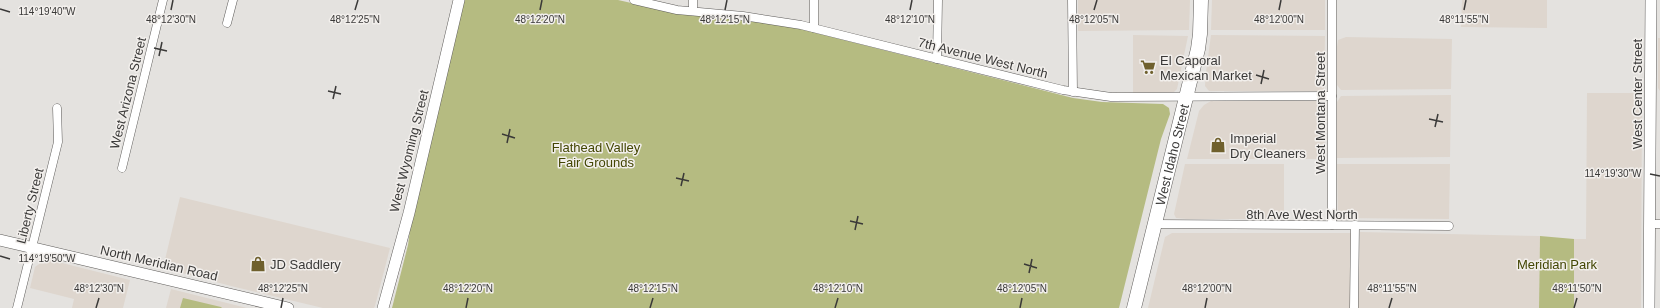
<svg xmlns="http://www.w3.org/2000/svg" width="1660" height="308" font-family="Arial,sans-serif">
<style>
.built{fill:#ded6ce}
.green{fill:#b5bb81}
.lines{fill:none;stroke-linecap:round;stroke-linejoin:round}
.street-casing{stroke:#5e5c5a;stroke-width:9}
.secondary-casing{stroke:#5e5c5a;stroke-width:12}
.highway-casing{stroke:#5e5c5a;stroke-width:15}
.street{stroke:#fff;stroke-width:8}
.secondary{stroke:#fff;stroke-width:11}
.highway{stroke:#fff;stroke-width:14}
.ticks{fill:none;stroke:#3a3938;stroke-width:1.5}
.labels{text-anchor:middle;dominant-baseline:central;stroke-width:3;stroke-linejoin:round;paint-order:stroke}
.street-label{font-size:13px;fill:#3a3938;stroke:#f2efec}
.poi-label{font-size:13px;fill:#3a3938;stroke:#f2efec;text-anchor:start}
.park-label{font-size:13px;fill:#434603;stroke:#f2efec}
.ticks-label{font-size:10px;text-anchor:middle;fill:#3a3938;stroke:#f2efec;stroke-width:3;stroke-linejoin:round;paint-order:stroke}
</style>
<rect width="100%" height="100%" fill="#e4e2df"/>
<g class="built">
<polygon points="1078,0 1190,0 1189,30 1078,31"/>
<polygon points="1212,0 1325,0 1325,30 1211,30"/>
<polygon points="1462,0 1547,0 1547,28 1461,27"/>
<polygon points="1133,35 1188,36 1177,89 1173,93 1133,94"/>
<polygon points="1211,35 1325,36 1324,91 1209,91 1205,86 1206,72"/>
<polygon points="1346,37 1452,39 1451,89 1341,90 1337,85 1337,47 1338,40"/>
<polygon points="1658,38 1660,38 1660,91 1658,88"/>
<polygon points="1587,93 1642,93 1641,308 1574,308 1574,239 1586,239"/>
<polygon points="1451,95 1450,157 1337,158 1337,102 1341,96"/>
<polygon points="1211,101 1322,101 1324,104 1325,159 1187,159 1199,111 1204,105"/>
<polygon points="1185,164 1284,164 1284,219 1187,219 1176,218 1174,214"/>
<polygon points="1337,164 1450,164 1449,219 1338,218"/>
<polygon points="180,197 390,248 375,306 374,308 323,308 231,286 163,268"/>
<polygon points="1360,232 1540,236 1539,308 1358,308"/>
<polygon points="1172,233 1351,233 1350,308 1148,308 1165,237"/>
<polygon points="46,259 130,280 123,308 72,308 74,299 30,288 35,267"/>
<polygon points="171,289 247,308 166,308"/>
</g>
<g class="green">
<polygon points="463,0 618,0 676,13 767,23 800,29 1073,98 1102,102 1163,104 1169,108 1170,114 1161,139 1119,308 392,308 408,245 413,207"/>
<polygon points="1540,236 1574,239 1574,308 1539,308"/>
<polygon points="183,298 221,307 222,308 180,308"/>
</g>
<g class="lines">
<g class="street-casing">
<g id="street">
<polyline points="634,0 677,10 743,16 801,25 1063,90 1111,97 1332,96"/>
<polyline points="693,0 693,11"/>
<polyline points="814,0 814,28"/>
<polyline points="1072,0 1073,92"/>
<polyline points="227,23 233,0"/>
<polyline points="937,59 938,0"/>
<polyline points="122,168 163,0"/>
<polyline points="1155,224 1449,226"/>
<polyline points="1649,224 1660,224"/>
<polyline points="1332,225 1332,0"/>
<polyline points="17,308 58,142 57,108"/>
<polyline points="1354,308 1355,225"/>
</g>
</g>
<g class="secondary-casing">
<g id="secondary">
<polyline points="0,240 288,308"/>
<polyline points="383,308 409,213 459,0"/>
<polyline points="1649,308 1651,0"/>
</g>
</g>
<g class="highway-casing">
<g id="highway">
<path id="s1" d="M1134,308L1198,49L1200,34L1201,0"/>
</g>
</g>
<use href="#street" class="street"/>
<use href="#secondary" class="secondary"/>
<use href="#highway" class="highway"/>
</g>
<path class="ticks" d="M0,9L10,12M171,10L173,0M355,10L358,0M540,10L542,0M725,10L727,0M910,10L912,0M1094,10L1097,0M1279,10L1281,0M1464,10L1466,0M154,48L167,51M159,56L162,42M1256,75L1269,79M1261,84L1264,70M328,91L341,94M333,99L336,86M1429,119L1443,122M1435,127L1438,114M502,134L515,138M507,143L510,129M1650,174L1660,176M676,178L689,181M681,186L684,173M850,221L863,224M855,230L858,216M0,256L10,259M1024,264L1037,268M1029,273L1032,259M96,308L99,298M281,308L283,298M466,308L468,298M650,308L653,298M835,308L838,298M1020,308L1022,298M1205,308L1207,298M1389,308L1392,298M1574,308L1577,298"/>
<defs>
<g id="supermarket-bare" transform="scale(1.2)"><path d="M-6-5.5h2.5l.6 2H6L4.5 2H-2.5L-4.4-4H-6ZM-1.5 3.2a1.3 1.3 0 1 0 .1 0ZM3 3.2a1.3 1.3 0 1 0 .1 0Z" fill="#6f602d" stroke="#f2efec" stroke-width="2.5" paint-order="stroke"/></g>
<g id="shop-bare" transform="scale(1.2)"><path d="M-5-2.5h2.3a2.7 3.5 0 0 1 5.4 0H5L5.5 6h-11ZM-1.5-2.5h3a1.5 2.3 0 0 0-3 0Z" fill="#6f602d" stroke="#f2efec" stroke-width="2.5" paint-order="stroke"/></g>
</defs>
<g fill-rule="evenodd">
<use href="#supermarket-bare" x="1148" y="67"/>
<use href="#shop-bare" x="1218" y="145"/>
<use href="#shop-bare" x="258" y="264"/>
</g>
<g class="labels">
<g class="street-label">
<text transform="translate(983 58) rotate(14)">7th Avenue West North</text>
<text transform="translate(128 93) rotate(-76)">West Arizona Street</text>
<text transform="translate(1637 94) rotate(-90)">West Center Street</text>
<text transform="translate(1320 113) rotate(-90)">West Montana Street</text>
<text transform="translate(409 151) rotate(-76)">West Wyoming Street</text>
<text stroke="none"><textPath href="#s1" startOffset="158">West Idaho Street</textPath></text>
<text transform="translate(30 206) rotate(-76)">Liberty Street</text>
<text x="1302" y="214">8th Ave West North</text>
<text transform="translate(159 263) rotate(13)">North Meridian Road</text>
</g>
<g class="poi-label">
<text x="1160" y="60">El Caporal<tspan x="1160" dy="15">Mexican Market</tspan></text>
<text x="1230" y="138">Imperial<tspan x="1230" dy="15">Dry Cleaners</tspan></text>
<text x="270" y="264">JD Saddlery</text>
</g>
<g class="park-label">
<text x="596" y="147">Flathead Valley<tspan x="596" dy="15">Fair Grounds</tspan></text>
<text x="1557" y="264">Meridian Park</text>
</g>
</g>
<g class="ticks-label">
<text x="47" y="15">114°19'40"W</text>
<text x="1464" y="23">48°11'55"N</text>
<text x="171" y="23">48°12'30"N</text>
<text x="355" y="23">48°12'25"N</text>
<text x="540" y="23">48°12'20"N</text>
<text x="725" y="23">48°12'15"N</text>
<text x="910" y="23">48°12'10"N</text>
<text x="1094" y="23">48°12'05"N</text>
<text x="1279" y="23">48°12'00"N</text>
<text x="1613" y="177">114°19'30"W</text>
<text x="47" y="262">114°19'50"W</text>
<text x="99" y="292">48°12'30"N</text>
<text x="283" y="292">48°12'25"N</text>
<text x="468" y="292">48°12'20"N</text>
<text x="653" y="292">48°12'15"N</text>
<text x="838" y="292">48°12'10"N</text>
<text x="1022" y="292">48°12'05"N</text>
<text x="1207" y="292">48°12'00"N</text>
<text x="1392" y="292">48°11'55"N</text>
<text x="1577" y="292">48°11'50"N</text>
</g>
</svg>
